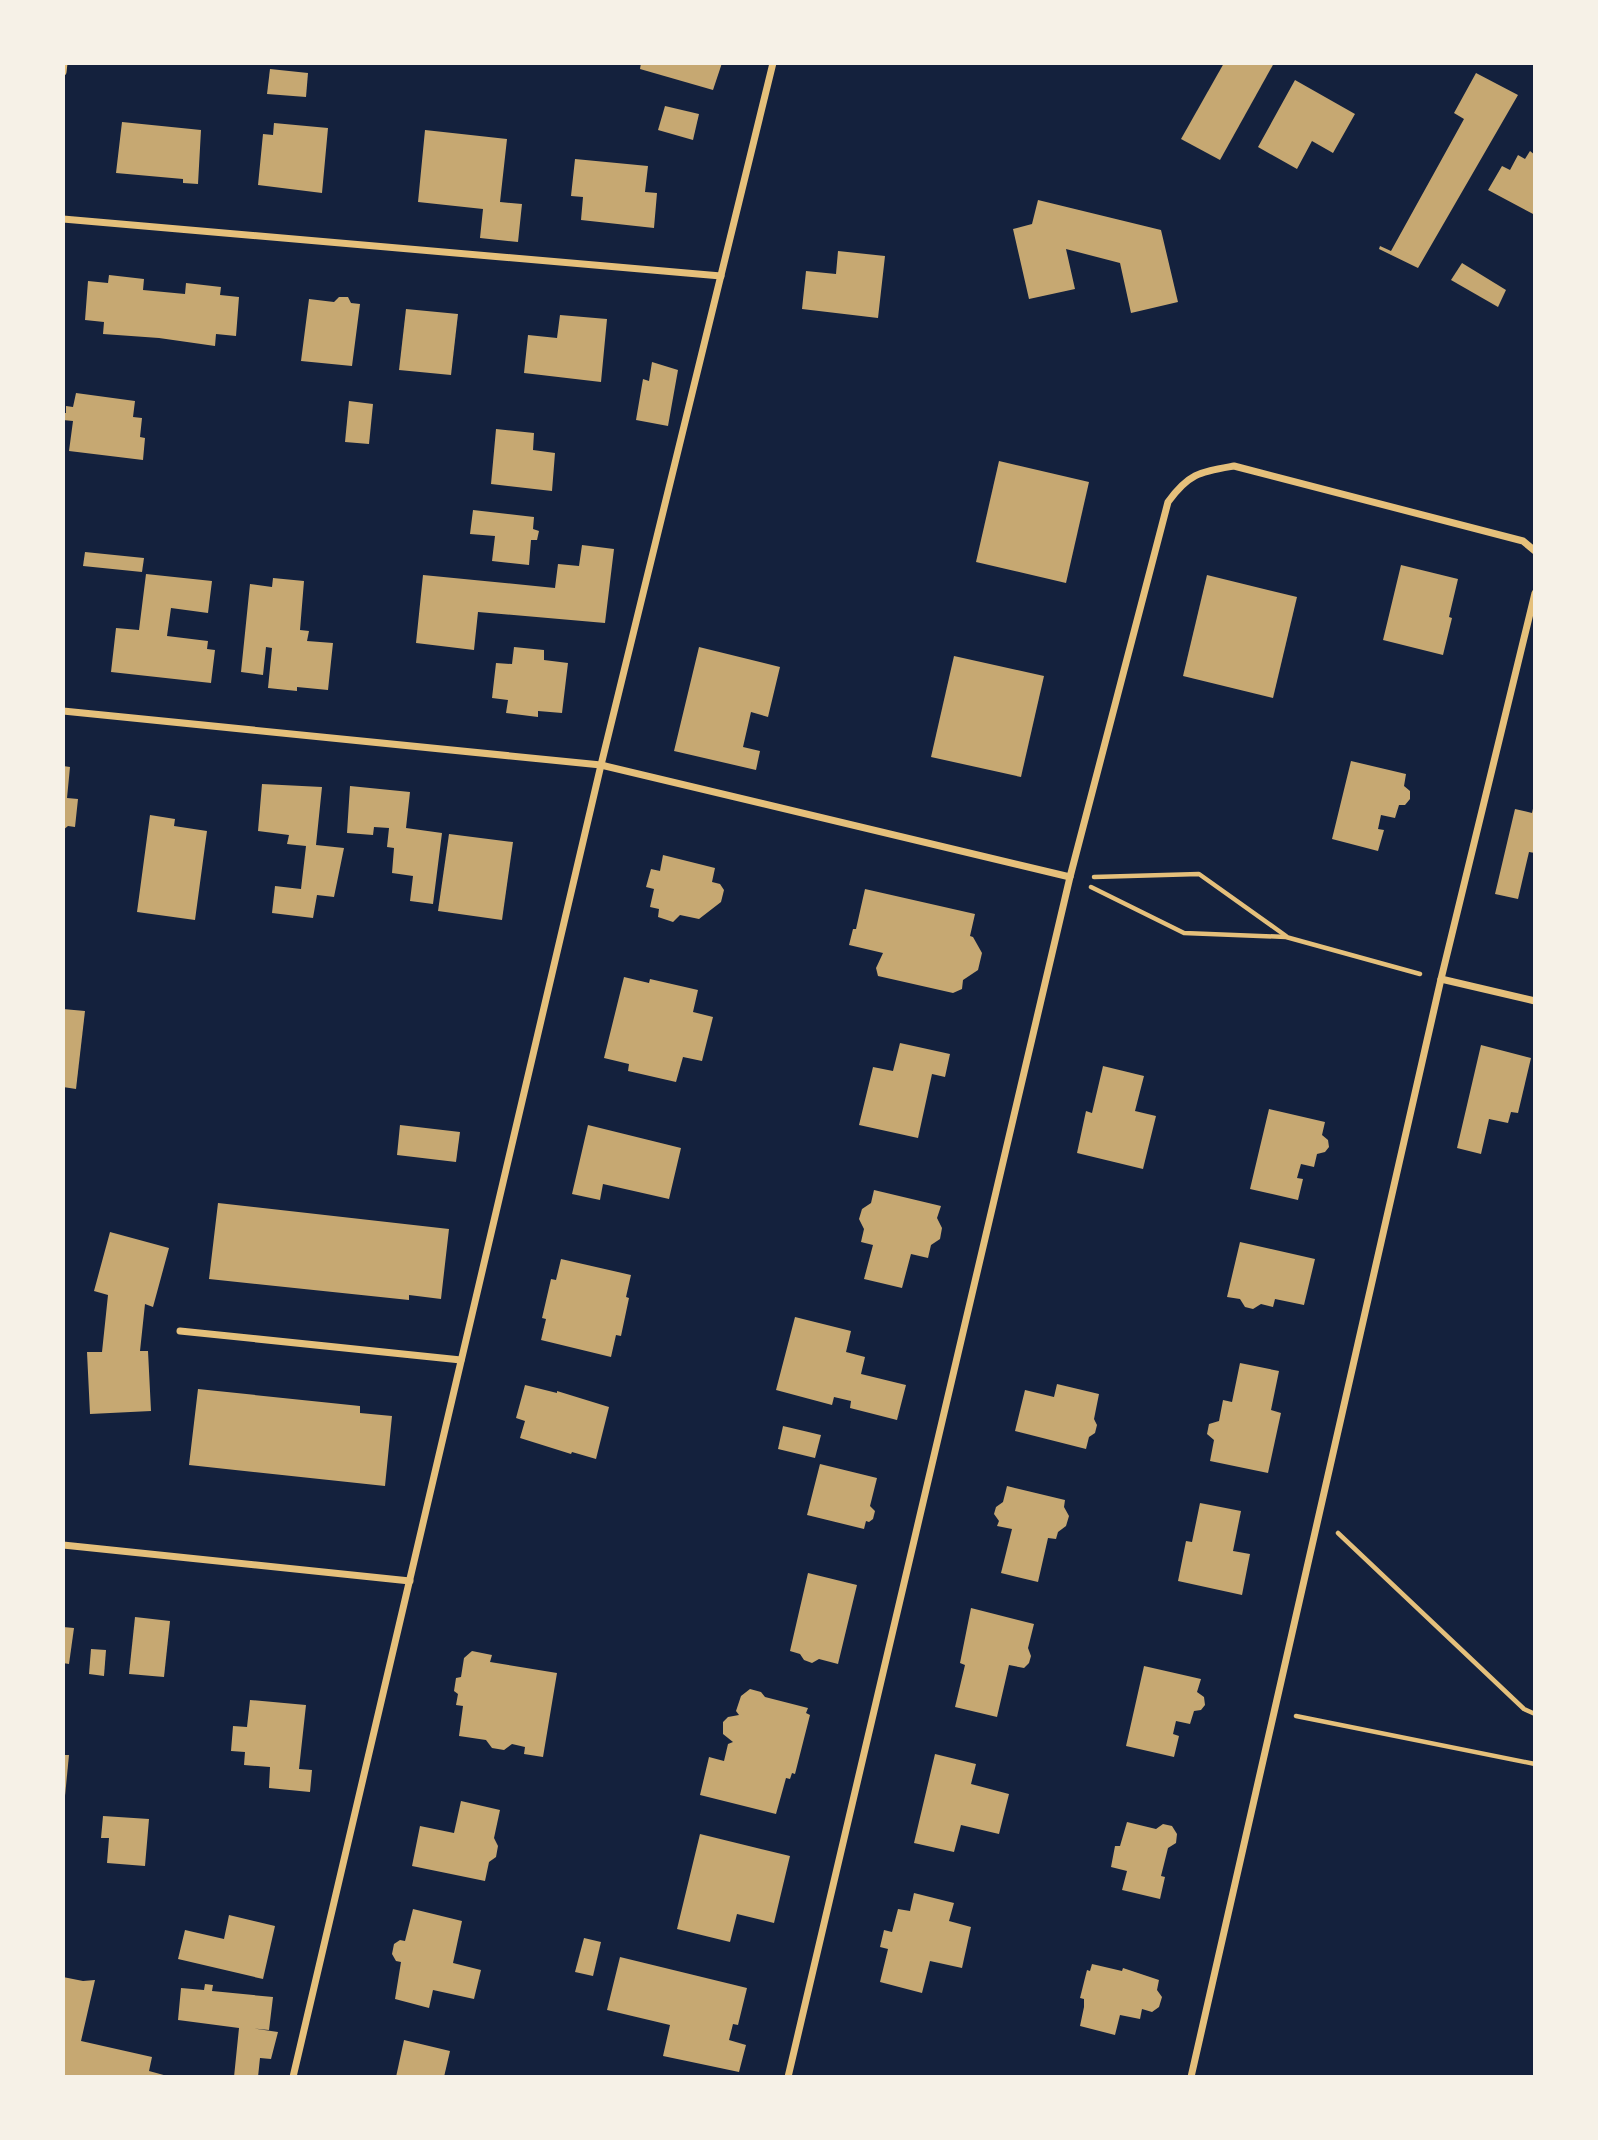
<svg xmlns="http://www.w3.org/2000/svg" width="1598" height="2140" font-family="'Noto Serif',serif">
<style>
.building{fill:#c6a872}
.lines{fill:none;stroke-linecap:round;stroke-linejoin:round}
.path{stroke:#e5c07b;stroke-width:4.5}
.minor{stroke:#e5c07b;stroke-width:7}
</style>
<rect width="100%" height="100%" fill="#14213d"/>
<g class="building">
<polygon points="641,63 722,63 713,90 640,69"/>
<polygon points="1224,63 1274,63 1220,160 1181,139"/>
<polygon points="270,69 308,73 306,97 267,94"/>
<polygon points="1476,73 1518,95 1418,268 1379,249 1380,246 1391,251 1464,119 1454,113"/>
<polygon points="1295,80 1355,114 1333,153 1312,141 1297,169 1258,147"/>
<polygon points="665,106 699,114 693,140 658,130"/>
<polygon points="122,122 201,130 198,184 183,183 183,179 116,173"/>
<polygon points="274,123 328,128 322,193 258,185 263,134 273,135"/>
<polygon points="425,130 507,139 500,202 522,204 518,242 480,238 483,209 418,202"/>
<polygon points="1530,151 1535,155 1535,215 1488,190 1502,166 1510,170 1518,155 1525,159"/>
<polygon points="575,159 648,166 645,192 657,193 654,228 581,220 583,197 571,196"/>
<polygon points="1038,200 1161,230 1178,302 1131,313 1120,263 1066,249 1075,289 1029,299 1013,229 1032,224"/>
<polygon points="838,251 885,256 878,318 802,309 806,271 836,274"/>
<polygon points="1462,263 1506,290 1498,307 1451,280"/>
<polygon points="109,275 144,279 143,290 185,294 186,283 221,287 220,295 239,297 236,336 216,334 215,346 159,338 103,334 104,322 85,320 88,281 108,283"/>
<polygon points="339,297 348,297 351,303 360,304 352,366 301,361 309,299 334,302"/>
<polygon points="406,309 458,314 451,375 399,370"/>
<polygon points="560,315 607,319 601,382 524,373 528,335 557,338"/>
<polygon points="652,362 678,370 668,426 636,420 643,379 649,381"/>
<polygon points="76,393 135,401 133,417 142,418 140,437 145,438 143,460 69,451 73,421 63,420 63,413 66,413 66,406 73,407"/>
<polygon points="349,401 373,404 369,444 345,442"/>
<polygon points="496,429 534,433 533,450 555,453 552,491 491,484"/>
<polygon points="999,461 1089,482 1066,583 976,562"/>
<polygon points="473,510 534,517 533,529 539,531 537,540 531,540 529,565 492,561 495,536 470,534"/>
<polygon points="582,545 614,549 605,623 478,612 474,650 416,643 423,575 555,588 558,564 579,566"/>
<polygon points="85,552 144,558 142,572 83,566"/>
<polygon points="1401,565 1458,579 1449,617 1452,618 1443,655 1383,640"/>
<polygon points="146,574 212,581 208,613 171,608 167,636 208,641 207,649 215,650 211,683 111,672 116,628 139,630"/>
<polygon points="1207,575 1297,597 1273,698 1183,676"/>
<polygon points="273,578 304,581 300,630 309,631 307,641 333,643 328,690 297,687 297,691 268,688 272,648 266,647 263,675 241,672 250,584 272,587"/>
<polygon points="514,647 544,650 544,660 568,663 562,713 538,711 538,717 506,713 508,700 492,698 496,663 512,664"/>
<polygon points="699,647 780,667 768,717 751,712 743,747 760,751 756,770 674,751"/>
<polygon points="954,656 1044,676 1021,777 931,757"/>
<polygon points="1351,761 1406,774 1404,786 1410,791 1410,799 1405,805 1399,805 1395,818 1381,815 1378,829 1384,830 1378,851 1332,839"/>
<polygon points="63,766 70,767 67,798 78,799 75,827 68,826 63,830"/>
<polygon points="262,784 322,787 316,845 344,848 334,897 317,895 313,918 272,913 275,886 301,889 306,846 287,844 289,835 258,831"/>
<polygon points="350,786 410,792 406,828 442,833 433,904 410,901 413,876 392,873 394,848 387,847 389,828 374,827 373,835 347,833"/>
<polygon points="1534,804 1535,853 1529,852 1518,899 1495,894 1515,809 1532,813"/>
<polygon points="150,815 175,819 174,826 207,831 195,920 137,912"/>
<polygon points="449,834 513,842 502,920 438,911"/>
<polygon points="663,855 715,868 712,882 720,884 724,890 721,902 699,919 680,915 673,922 658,917 659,909 650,907 654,889 646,887 651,869 660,871"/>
<polygon points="865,889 975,914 970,936 973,937 982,953 978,970 963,980 962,989 953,993 878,976 876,968 883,953 849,945 853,929 856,929"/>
<polygon points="624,977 649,983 650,979 698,990 693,1012 713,1017 702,1061 683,1057 676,1082 628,1071 629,1064 604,1058"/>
<polygon points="63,1009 85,1011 76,1089 63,1087"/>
<polygon points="900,1043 950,1054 945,1077 932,1074 918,1138 859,1125 873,1067 893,1071"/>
<polygon points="1481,1045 1531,1058 1518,1113 1511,1112 1508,1123 1489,1119 1481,1154 1457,1148"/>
<polygon points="1103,1066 1144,1076 1135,1111 1156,1116 1143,1169 1077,1153 1086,1111 1092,1113"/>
<polygon points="1269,1109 1325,1122 1322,1135 1328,1140 1329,1147 1325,1152 1317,1154 1314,1167 1301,1164 1297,1178 1303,1179 1298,1200 1250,1189"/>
<polygon points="400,1125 460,1132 456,1162 397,1155"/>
<polygon points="588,1125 681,1148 669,1199 603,1184 600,1200 572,1194"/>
<polygon points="874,1190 941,1206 937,1218 942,1228 940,1239 931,1245 928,1258 911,1254 902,1288 864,1279 873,1245 861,1242 864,1229 859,1219 862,1209 871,1203"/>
<polygon points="218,1203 449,1229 441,1299 409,1295 409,1300 209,1279"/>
<polygon points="110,1232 169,1248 153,1307 145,1304 140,1351 148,1351 151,1411 90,1414 87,1352 102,1352 108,1295 94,1291"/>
<polygon points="1240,1242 1315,1259 1304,1305 1275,1299 1273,1307 1261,1304 1253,1309 1245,1307 1240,1299 1227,1297"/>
<polygon points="561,1259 631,1275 626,1297 629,1298 621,1336 616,1335 611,1357 541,1340 546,1319 542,1318 551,1279 556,1280"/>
<polygon points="795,1317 851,1331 846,1352 865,1357 861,1374 906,1385 897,1420 850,1408 851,1401 834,1397 832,1405 776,1390"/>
<polygon points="1240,1363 1279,1371 1271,1410 1281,1413 1268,1473 1210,1461 1214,1440 1207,1434 1209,1424 1219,1421 1223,1400 1232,1402"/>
<polygon points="1057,1384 1099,1394 1094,1419 1097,1425 1095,1433 1089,1437 1086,1449 1015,1431 1025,1390 1054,1397"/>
<polygon points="525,1385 557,1393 557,1391 609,1407 596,1459 572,1452 571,1454 520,1438 525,1421 516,1418"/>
<polygon points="198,1389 360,1406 360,1413 392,1416 385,1486 189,1465"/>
<polygon points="783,1426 821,1435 815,1458 778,1449"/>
<polygon points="820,1464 877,1478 870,1506 875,1511 873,1519 869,1522 866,1521 864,1529 807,1515"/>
<polygon points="1007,1486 1065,1500 1064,1507 1069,1516 1066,1526 1058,1532 1056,1539 1048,1538 1038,1582 1001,1573 1012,1529 997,1526 999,1521 994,1514 996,1507 1003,1502"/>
<polygon points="1200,1503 1241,1511 1233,1551 1250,1554 1242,1595 1178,1581 1186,1541 1192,1542"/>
<polygon points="808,1573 857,1585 838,1664 819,1659 812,1663 804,1660 800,1654 790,1651"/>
<polygon points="971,1608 1034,1624 1028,1648 1031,1656 1029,1663 1024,1668 1009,1665 997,1717 955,1707 965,1665 960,1663"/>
<polygon points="135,1617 170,1621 164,1677 129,1674"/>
<polygon points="63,1627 74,1628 69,1664 63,1663"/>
<polygon points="91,1649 106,1650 104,1676 89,1674"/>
<polygon points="472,1651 492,1655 490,1662 557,1673 543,1757 524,1754 525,1747 512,1744 504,1750 492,1748 486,1740 459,1736 463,1706 456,1705 458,1694 454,1691 456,1678 461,1677 464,1658"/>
<polygon points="1144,1666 1201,1679 1197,1692 1204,1697 1205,1705 1201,1710 1194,1711 1190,1724 1176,1721 1173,1734 1179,1736 1174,1757 1126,1746"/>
<polygon points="750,1689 761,1692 765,1697 808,1708 806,1713 810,1715 795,1774 792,1773 790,1779 786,1778 776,1814 700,1795 709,1757 724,1761 728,1744 733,1742 723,1734 723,1722 728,1717 739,1715 736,1711 741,1696"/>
<polygon points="250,1700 306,1705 299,1769 312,1770 310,1792 269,1788 270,1767 244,1765 245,1752 231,1751 233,1726 247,1727"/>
<polygon points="935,1754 976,1764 971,1784 1009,1794 999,1834 961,1825 954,1852 914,1843"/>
<polygon points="63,1755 69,1755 65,1796 63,1796"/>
<polygon points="461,1801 500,1810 494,1838 498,1846 496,1857 489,1862 485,1881 412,1866 420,1826 454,1833"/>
<polygon points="103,1816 149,1819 145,1866 107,1863 109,1838 101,1838"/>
<polygon points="1127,1822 1156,1829 1163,1824 1172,1826 1177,1834 1176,1843 1168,1848 1161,1876 1165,1877 1160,1899 1122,1890 1127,1871 1111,1867 1115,1846 1120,1846"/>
<polygon points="700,1834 790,1856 774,1923 737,1914 730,1942 677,1929"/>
<polygon points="914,1893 954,1903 949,1921 971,1927 962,1968 930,1961 922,1993 880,1982 888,1949 880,1947 884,1930 892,1932 898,1909 910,1911"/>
<polygon points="413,1909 462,1921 453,1963 481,1970 474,1999 433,1990 429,2008 395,1999 401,1962 396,1961 392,1954 394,1944 400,1940 405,1941"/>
<polygon points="229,1915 275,1926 263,1979 178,1959 185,1930 224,1939"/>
<polygon points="584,1938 601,1942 593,1976 575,1972"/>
<polygon points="620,1957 747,1988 738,2025 733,2024 729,2040 746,2045 739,2072 663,2056 670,2025 607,2010"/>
<polygon points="1092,1964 1122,1971 1123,1968 1159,1980 1157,1990 1162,1997 1159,2007 1152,2012 1142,2009 1140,2019 1120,2015 1115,2035 1080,2026 1084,2007 1084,1999 1080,1998 1087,1970 1090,1971"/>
<polygon points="63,1977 83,1981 95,1980 81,2041 152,2057 149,2071 171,2077 63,2077"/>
<polygon points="205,1984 213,1985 212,1991 273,1997 269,2030 250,2028 278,2032 271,2059 260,2058 258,2077 234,2077 239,2028 178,2020 181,1988 204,1990"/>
<polygon points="404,2040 450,2051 444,2077 396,2077"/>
</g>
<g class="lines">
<g class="path">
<polyline points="1094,877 1199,874 1286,936"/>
<polyline points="1091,887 1184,933 1286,937 1420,974"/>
<polyline points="1338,1533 1524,1709 1535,1714"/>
<polyline points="1296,1716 1535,1764"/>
</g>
<g class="minor">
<polyline points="63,72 64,63"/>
<polyline points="63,219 721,276"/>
<polyline points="63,711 601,765 1070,877"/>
<polyline points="1441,979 1535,1001"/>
<polyline points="180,1331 461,1360"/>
<polyline points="63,1545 410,1581"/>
<polyline points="293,2077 601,765 773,63"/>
<path d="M788,2077L1070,877L1168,502C1189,473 1200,472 1234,466L1523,541L1535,551"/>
<polyline points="1191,2077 1441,979 1535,593"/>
</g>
</g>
<rect width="1598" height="2140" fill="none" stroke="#f6f1e7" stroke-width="130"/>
</svg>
